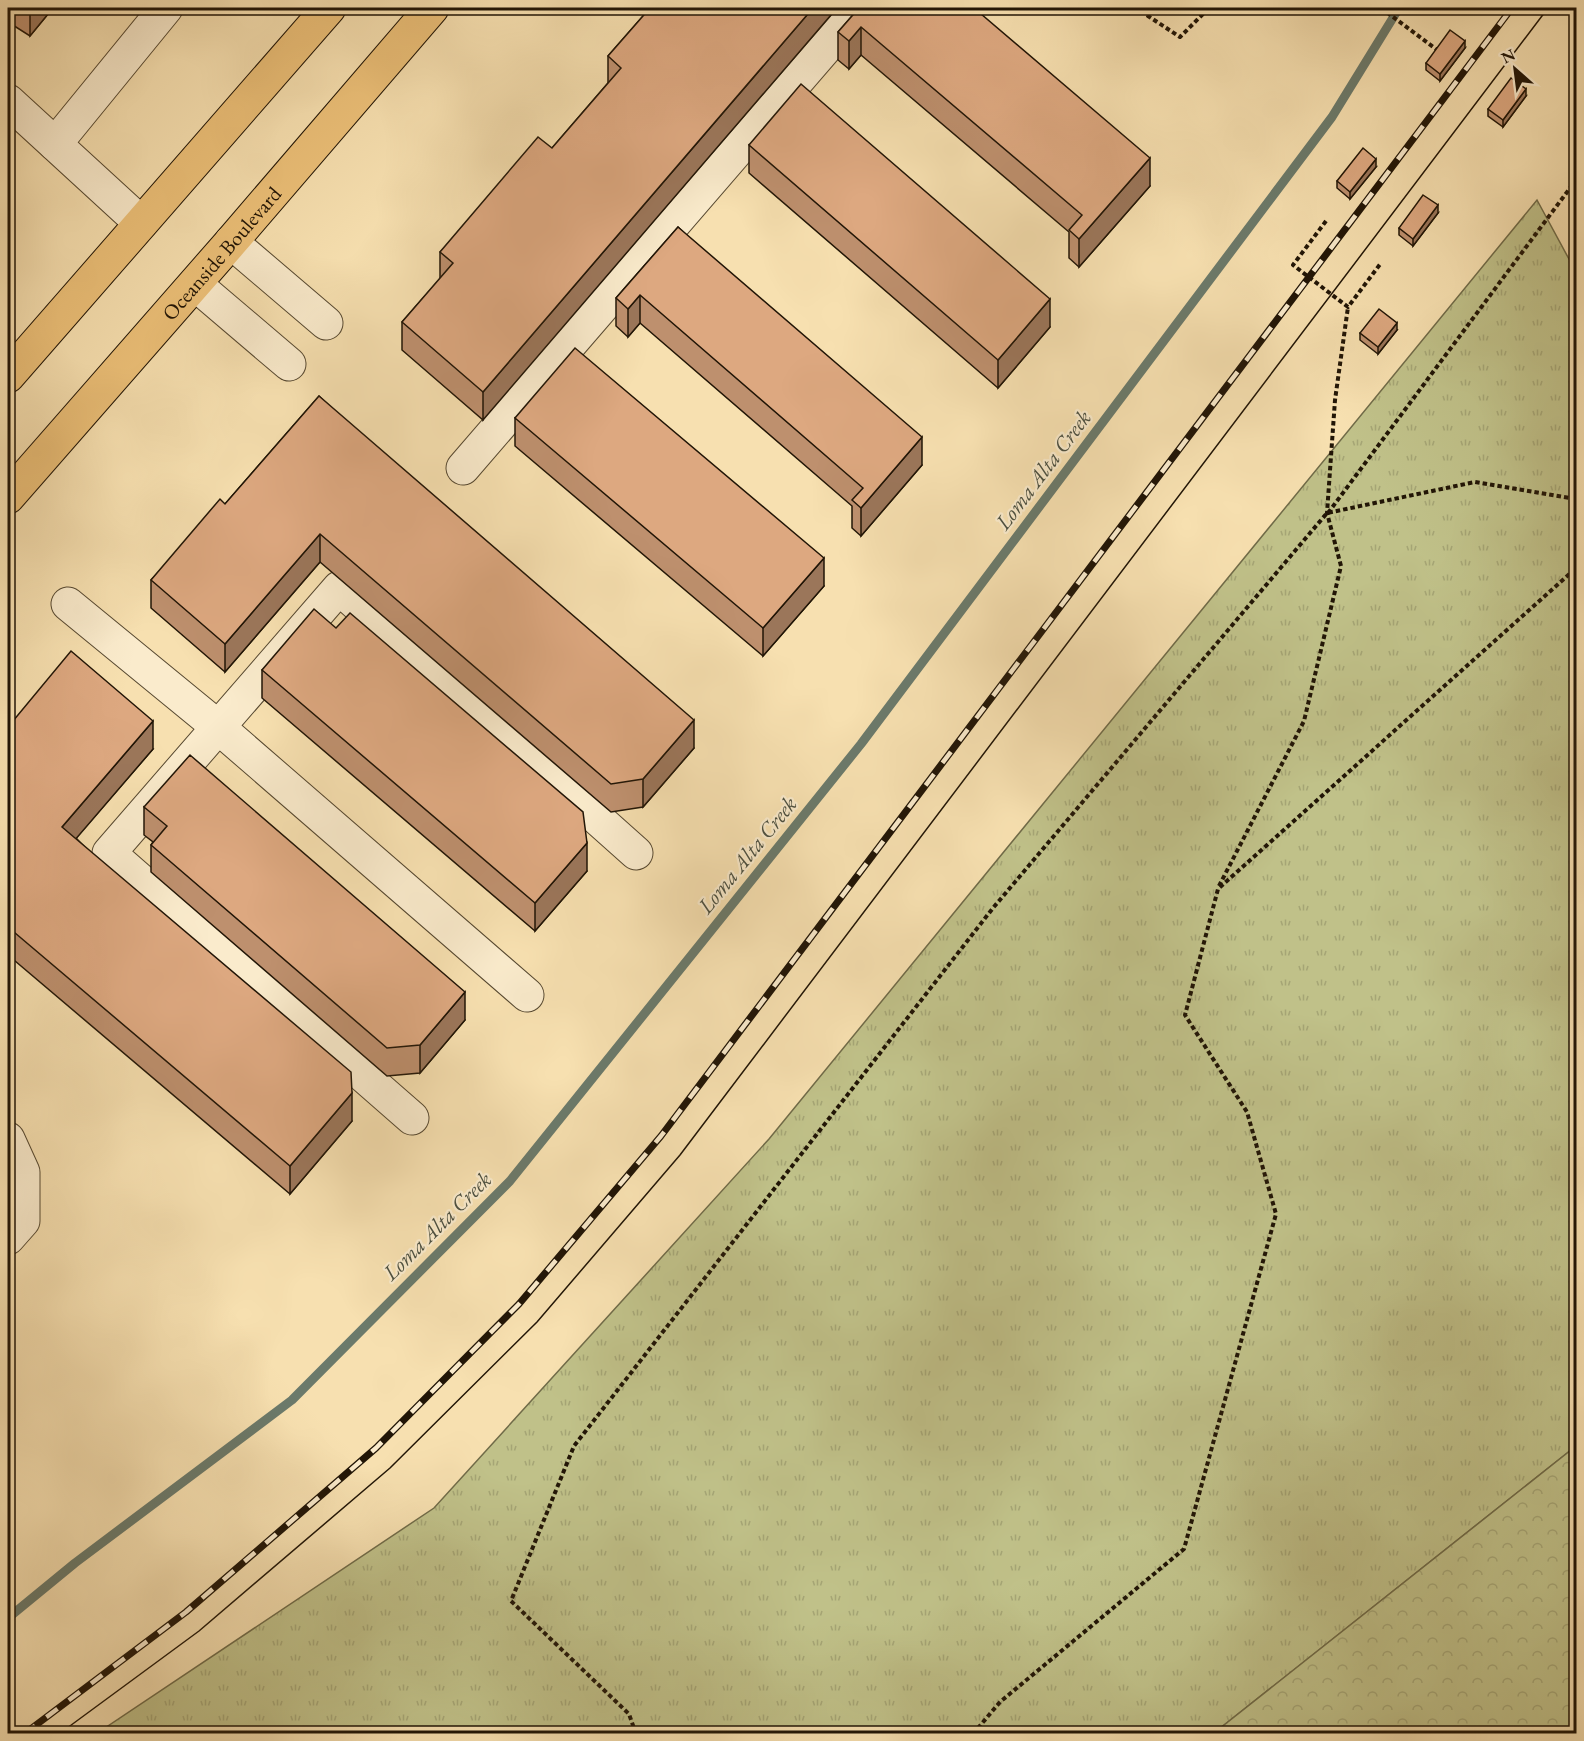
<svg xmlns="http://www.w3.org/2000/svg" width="1584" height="1741" font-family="'EB Garamond',serif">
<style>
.grass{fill:url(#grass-tufts);stroke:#706b48;stroke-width:1.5}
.forest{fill:url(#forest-crowns);stroke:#706b48;stroke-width:1.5}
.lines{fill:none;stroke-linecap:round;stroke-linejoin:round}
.stream{stroke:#6b7a6b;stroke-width:9}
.minor-casing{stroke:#564830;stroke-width:35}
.major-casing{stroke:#211506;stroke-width:35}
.path{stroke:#211506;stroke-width:4;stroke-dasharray:4.5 3;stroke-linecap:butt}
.minor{stroke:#faebcc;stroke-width:33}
.major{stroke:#ecc078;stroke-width:33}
.tram{stroke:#211506;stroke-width:1.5}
.rail-casing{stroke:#211506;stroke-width:7}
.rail{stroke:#faebcc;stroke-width:4.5;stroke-dasharray:14;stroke-linecap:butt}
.wall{fill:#be906e;stroke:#211506;stroke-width:1.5}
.shaded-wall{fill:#9b765a;stroke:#211506;stroke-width:1.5}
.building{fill:#dda880;stroke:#211506;stroke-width:1.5}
.labels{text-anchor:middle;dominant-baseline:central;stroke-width:4.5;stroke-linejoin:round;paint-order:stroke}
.street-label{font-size:21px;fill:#211506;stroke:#faebcc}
.water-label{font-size:22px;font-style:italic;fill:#4c5041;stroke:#faebcc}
</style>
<defs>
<pattern id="grass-tufts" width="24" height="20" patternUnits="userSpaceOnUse" patternTransform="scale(1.5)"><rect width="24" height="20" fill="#c0c189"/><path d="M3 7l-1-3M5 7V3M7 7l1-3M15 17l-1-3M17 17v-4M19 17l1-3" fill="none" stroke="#a5a575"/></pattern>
<pattern id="forest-crowns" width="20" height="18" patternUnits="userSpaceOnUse" patternTransform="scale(1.5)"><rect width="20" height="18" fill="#c0c189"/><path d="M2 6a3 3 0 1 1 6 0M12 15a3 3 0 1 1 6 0" fill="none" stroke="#a5a575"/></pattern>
</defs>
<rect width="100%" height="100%" fill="#f7e0b0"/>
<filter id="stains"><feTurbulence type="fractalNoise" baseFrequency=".00333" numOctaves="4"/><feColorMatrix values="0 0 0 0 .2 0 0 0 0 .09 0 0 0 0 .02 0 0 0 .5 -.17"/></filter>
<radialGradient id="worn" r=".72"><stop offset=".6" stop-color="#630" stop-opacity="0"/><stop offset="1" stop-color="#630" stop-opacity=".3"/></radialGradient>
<polygon class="grass" points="1537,200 1576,272 1576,1446 1214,1733 96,1734 434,1508 769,1139"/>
<polygon class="forest" points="1576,1446 1576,1733 1214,1733"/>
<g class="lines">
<polyline class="stream" points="8,1618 75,1563 292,1400 510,1181 861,744 1332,117 1399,8"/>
<g class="minor-casing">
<g id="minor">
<polyline points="8,101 141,223"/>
<polyline points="55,144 166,8"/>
<polyline points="231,242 326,323"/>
<polyline points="195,284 289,364"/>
<polyline points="463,468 860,8"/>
<polyline points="68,604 218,727 527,995"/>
<polyline points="412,1118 109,853 339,588 636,853"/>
<polyline points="8,1139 23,1172 23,1221 8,1238"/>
</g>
</g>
<g class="major-casing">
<g id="major">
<polyline points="8,376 329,8"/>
<path id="s1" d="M8,497L231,242L432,8"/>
</g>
</g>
<g class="path">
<polyline points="1145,8 1148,16 1180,37 1209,8"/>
<polyline points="1381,8 1440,52"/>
<polyline points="1326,221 1293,265 1348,307 1381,263"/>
<polyline points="1328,513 1576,180"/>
<polyline points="1219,886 1304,721 1341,566 1327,513 1335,400 1348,307"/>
<polyline points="636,1734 629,1714 511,1601 574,1446 993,908 1327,513 1475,482 1576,499"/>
<polyline points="973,1734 1000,1702 1184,1549 1276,1214 1247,1112 1185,1015 1218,889 1576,568"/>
</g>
<use href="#minor" class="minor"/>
<use href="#major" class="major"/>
<polyline class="tram" points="59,1734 199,1631 390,1468 537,1322 680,1155 1548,8"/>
<g class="rail-casing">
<polyline id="rail" points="24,1734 186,1612 376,1448 519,1304 661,1136 1512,8"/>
</g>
<use href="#rail" class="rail"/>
</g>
<g class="wall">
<polygon points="8,8 53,8 30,36 8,22"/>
<polygon points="650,8 483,420 402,350 402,322 440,279 440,252 552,148 608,83 608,56"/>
<polygon points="859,8 1150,186 1079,267 1069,258 1069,232 861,55 849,69 838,60 838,32"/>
<polygon points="1465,48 1440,81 1426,70 1426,63"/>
<polygon points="1526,96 1503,127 1488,116 1488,109"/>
<polygon points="749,145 1050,327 998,388 749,173"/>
<polygon points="1376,167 1350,199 1337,188 1337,181"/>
<polygon points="1438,213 1413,246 1399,235 1399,228"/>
<polygon points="678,227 922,465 861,536 852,528 852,506 640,323 628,337 616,326 616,298"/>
<polygon points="1397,330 1378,354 1360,340 1360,333"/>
<polygon points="319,396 694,748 643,807 611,812 320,562 225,672 151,608 151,580 225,504"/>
<polygon points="515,418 824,586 763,656 515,446"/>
<polygon points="336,628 587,871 535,931 262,698 262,670"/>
<polygon points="8,727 153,749 76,838 352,1121 290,1194 8,955"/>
<polygon points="144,807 465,1020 420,1073 387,1076 151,872 151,845 153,842 144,835"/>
</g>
<g class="shaded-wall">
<polygon points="30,8 53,8 30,36"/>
<polygon points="813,8 837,8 483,420 483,392"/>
<polygon points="861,27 861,55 849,69 849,41"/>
<polygon points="1465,41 1465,48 1440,81 1440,74"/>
<polygon points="1526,89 1526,96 1503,127 1503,120"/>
<polygon points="1150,158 1150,186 1079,267 1079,239"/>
<polygon points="1376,159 1376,167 1350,199 1350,192"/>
<polygon points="1438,205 1438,213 1413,246 1413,239"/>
<polygon points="640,295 640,323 628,337 628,309"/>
<polygon points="1050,299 1050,327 998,388 998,360"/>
<polygon points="1397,323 1397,330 1378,354 1378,347"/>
<polygon points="922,437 922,465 861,536 861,508"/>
<polygon points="320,534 320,562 225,672 225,644"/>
<polygon points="824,558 824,586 763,656 763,628"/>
<polygon points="694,720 694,748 643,807 643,779"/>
<polygon points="153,721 153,749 62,855 62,827"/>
<polygon points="587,843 587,871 535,931 535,903"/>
<polygon points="465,992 465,1020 420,1073 420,1045"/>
<polygon points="352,1093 352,1121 290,1194 290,1166"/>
</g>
<g class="building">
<polygon points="650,8 813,8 483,392 402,322 453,263 440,252 538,137 552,148 621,68 608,56"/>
<polygon points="859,8 974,8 1150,158 1079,239 1069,230 1082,215 861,27 849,41 838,32"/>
<polygon points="1450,30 1465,41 1440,74 1426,63"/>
<polygon points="1511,78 1526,89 1503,120 1488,109"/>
<polygon points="801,84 1050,299 998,360 749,145"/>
<polygon points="1363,148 1376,159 1350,192 1337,181"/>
<polygon points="1423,195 1438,205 1413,239 1399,228"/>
<polygon points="678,227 922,437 861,508 852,500 863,488 640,295 628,309 616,298"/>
<polygon points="1379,309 1397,323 1378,347 1360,333"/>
<polygon points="575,348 824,558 763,628 515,418"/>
<polygon points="319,396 694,720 643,779 611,784 320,534 225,644 151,580 220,499 225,504"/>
<polygon points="314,609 336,628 350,613 583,812 587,843 535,903 262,670"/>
<polygon points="71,651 153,721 62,827 351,1072 352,1093 290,1166 8,927 8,727"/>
<polygon points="190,755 465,992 420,1045 387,1048 151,845 167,826 144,807"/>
</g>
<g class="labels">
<g class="street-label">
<text stroke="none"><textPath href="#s1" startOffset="324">Oceanside Boulevard</textPath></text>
</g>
<g class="water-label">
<text transform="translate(1043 470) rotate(-53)">Loma Alta Creek</text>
<text transform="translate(747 855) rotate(-51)">Loma Alta Creek</text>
<text transform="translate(437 1226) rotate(-45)">Loma Alta Creek</text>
</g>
</g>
<rect width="1584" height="1741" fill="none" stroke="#f7e0b0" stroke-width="30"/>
<rect x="9" y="9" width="1566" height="1723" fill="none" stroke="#211506" stroke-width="3"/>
<rect x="15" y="15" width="1554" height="1711" fill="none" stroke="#211506" stroke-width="1.5"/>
<g transform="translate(1515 69) rotate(332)" stroke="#faebcc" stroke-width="4.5" paint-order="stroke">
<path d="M0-4.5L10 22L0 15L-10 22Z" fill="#211506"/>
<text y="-9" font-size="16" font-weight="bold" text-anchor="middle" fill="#211506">N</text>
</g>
<rect width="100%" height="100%" filter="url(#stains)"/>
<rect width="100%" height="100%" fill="url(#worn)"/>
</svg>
